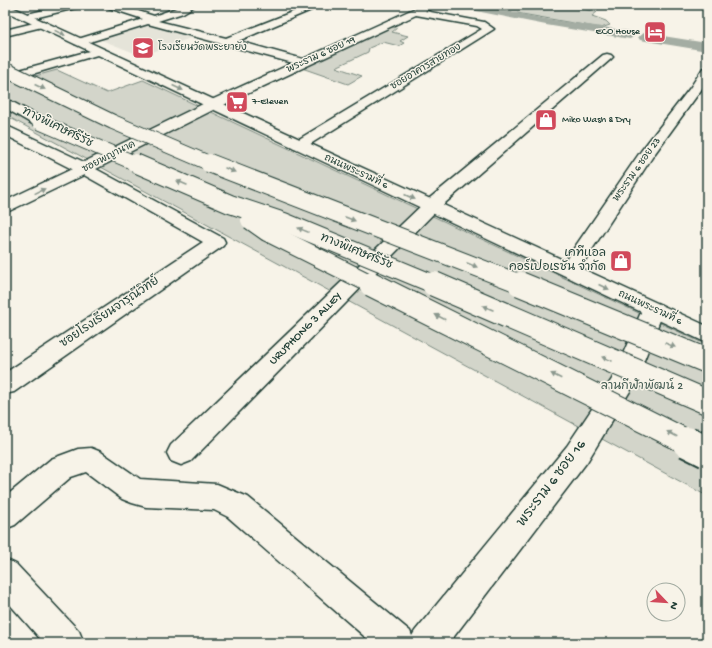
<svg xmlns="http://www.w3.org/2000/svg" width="712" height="648" font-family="'Gochi Hand','Playpen Sans Thai',sans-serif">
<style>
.built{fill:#e5e4d9}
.green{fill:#d3d5ca;stroke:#79897f}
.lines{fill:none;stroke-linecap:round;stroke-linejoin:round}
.canal{fill:#a4ada3;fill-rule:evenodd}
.ferry{stroke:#405950;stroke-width:1;stroke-dasharray:2.5 2;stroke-linecap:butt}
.minor-casing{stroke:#1f3d34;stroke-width:3}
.major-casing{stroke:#1f3d34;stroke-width:3}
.highway-casing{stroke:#1f3d34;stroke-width:3}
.minor{fill:#f7f3e8;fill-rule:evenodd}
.major{fill:#f7f3e8;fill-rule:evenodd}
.highway{fill:#f7f3e8;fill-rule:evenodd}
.highway-bridge-far4-casing{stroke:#1f3d34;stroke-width:12;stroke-linecap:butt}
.highway-bridge-far3-casing{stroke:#1f3d34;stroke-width:16;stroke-linecap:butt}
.highway-bridge-far2-casing{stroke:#1f3d34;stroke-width:20;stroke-linecap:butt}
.highway-bridge-far1-casing{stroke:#1f3d34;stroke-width:26;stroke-linecap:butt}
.highway-bridge-casing{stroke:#1f3d34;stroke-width:34;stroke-linecap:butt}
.highway-bridge-far4{stroke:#f7f3e8;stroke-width:10}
.highway-bridge-far3{stroke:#f7f3e8;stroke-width:14}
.highway-bridge-far2{stroke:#f7f3e8;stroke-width:18}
.highway-bridge-far1{stroke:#f7f3e8;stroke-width:24}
.highway-bridge{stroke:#f7f3e8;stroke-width:30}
.oneway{fill:#8b988e}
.labels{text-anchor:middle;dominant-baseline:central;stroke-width:3;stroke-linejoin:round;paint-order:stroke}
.far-poi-label{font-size:10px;fill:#1f3d34;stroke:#f7f3e8;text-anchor:start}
.far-street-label{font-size:10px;fill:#1f3d34;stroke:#f7f3e8}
.street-label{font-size:12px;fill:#1f3d34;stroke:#f7f3e8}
.poi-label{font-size:12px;fill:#1f3d34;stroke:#f7f3e8;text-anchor:end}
.park-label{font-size:12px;fill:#435b52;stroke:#f7f3e8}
.near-street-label{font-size:14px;fill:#1f3d34;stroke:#f7f3e8}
</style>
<rect width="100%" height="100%" fill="#f7f3e8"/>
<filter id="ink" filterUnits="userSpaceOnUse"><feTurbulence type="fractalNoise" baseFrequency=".025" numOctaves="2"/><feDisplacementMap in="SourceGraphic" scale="8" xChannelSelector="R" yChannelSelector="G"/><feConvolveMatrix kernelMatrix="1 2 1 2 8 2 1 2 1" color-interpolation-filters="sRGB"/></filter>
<g filter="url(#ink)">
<polygon class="built" points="145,24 193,37 142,56 99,39"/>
<g class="green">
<polygon points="471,5 583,5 578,8 597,12 592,16 606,21 610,25 601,28"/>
<polygon points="388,26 397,28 392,32 408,36 400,41 404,43 399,46 383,42 369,48 368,52 336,67 362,76 348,84 299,67"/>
<polygon points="5,62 32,77 57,70 107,93 143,80 707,345 707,496 5,115"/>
</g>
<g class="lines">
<g class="canal">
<polygon points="456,5 477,5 546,19 630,31 636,35 630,39 546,25 461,8"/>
<polygon points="644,33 707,43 707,51 640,40 638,37"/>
</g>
<polyline class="ferry" points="12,7 23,5"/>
<g class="minor-casing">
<g id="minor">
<polygon points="65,5 82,5 80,7 26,20 21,17 23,15"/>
<polygon points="104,5 119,5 154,16 184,5 196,5 183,13 158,21 226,38 310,5 323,5 238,41 303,59 422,5 435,5 425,11 484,22 494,29 304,148 294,148 292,145 294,142 482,29 477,26 416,15 217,108 96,169 223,238 225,242 223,246 14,392 5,394 5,373 203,242 84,175 5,213 5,201 72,169 5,135 5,125 84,162 207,102 293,63 148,24 83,44 75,44 74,42 75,40 143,19 106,7"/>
<polygon points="42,21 46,22 47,24 46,26 5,36 5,30"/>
<polygon points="607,54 611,55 613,57 611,59 437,210 191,461 181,465 171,461 167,453 171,445 425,202 603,55"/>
<polygon points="707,67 707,81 701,90 653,156 576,274 569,276 562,274 559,270 641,151 690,88 703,68"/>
<polygon points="653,303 661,305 664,310 635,383 587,462 449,643 372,643 228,517 214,510 146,507 132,503 122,499 86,472 71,477 15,525 5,529 5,497 51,459 78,449 91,448 101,452 140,479 217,484 248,497 410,631 412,636 415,631 567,446 612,379 642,310 645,305"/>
<polygon points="5,559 16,564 79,631 84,643 44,643 5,599"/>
</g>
</g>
<g class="major-casing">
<polygon id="major" points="5,5 8,5 707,326 707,343 5,11"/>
</g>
<g class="highway-casing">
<g id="highway">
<polygon points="100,48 106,51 104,53 5,82 5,74"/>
<polygon points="5,98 44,119 46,122 44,125 34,125 5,108"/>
</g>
</g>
<use href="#minor" class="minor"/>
<use href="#major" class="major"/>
<use href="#highway" class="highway"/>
<g class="highway-bridge-far4-casing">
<polyline id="highway-bridge-far4" points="5,69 10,72"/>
</g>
<g class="highway-bridge-far3-casing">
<g id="highway-bridge-far3">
<polyline points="8,71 113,122 211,164"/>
<polyline points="39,122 137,164"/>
</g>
</g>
<g class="highway-bridge-far2-casing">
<g id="highway-bridge-far2">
<polyline points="135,163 230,204 284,222 436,285"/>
<polyline points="209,163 523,285"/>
<polyline points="250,220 267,232 373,285"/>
</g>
</g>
<g class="highway-bridge-far1-casing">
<g id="highway-bridge-far1">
<polyline points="371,284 689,443"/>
<polyline points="434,284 707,402"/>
<polyline points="520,284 707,361"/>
</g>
</g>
<g class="highway-bridge-casing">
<polyline id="highway-bridge" points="687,442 707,452"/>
</g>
<use href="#highway-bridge-far4" class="highway-bridge-far4"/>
<use href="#highway-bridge-far3" class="highway-bridge-far3"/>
<use href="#highway-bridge-far2" class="highway-bridge-far2"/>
<use href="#highway-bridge-far1" class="highway-bridge-far1"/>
<use href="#highway-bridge" class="highway-bridge"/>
</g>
<defs><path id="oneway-solid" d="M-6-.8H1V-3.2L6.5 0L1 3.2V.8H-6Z"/></defs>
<g class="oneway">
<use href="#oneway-solid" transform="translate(60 33) rotate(26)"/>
<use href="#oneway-solid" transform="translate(40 87) rotate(25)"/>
<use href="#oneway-solid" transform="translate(178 88) rotate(25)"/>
<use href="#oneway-solid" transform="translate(230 170) rotate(23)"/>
<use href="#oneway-solid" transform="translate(182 183) rotate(-157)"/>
<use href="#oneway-solid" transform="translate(40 191) rotate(-26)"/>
<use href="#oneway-solid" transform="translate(410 197) rotate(24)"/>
<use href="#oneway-solid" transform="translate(350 219) rotate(21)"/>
<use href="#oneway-solid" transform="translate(303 230) rotate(-158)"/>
<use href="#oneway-solid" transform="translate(472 265) rotate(22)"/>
<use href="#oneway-solid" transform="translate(604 287) rotate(25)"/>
<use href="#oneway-solid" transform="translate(488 308) rotate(-157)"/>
<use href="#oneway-solid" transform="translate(440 317) rotate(-153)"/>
<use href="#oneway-solid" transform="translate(670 345) rotate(22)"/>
<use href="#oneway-solid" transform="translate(607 359) rotate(-157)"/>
<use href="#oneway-solid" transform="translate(556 376) rotate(-153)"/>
<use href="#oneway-solid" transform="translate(672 434) rotate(-153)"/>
</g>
</g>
<defs>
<g id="hotel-square" transform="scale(1.15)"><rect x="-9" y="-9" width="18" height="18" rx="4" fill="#d1495b" stroke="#f7f3e8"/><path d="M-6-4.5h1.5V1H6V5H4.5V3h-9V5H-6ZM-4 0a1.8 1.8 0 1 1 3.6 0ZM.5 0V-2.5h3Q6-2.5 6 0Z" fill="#fff"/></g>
<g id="school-square" transform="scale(1.15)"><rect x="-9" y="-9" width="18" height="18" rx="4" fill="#d1495b" stroke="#f7f3e8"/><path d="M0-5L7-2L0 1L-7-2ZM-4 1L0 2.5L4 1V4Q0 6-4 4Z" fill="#fff"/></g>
<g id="supermarket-square" transform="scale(1.15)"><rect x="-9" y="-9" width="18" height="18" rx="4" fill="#d1495b" stroke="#f7f3e8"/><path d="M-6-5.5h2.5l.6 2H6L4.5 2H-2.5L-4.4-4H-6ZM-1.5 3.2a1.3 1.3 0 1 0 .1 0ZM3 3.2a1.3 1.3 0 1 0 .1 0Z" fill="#fff"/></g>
<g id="shop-square" transform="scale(1.15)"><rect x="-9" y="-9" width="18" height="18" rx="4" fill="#d1495b" stroke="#f7f3e8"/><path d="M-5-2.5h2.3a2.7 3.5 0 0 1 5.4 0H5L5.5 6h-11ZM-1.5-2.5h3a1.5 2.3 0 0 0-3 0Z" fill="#fff"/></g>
</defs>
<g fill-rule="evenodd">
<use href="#hotel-square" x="655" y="32"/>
<use href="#school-square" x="143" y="48"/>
<use href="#supermarket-square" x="237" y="102"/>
<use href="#shop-square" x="546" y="120"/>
<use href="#shop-square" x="621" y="261"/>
</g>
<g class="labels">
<g class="far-poi-label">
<text x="640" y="32" text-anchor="end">ECO House</text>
<text x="158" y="48">โรงเรียนวัดพระยายัง</text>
<text x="252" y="102">7-Eleven</text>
<text x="562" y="120">Miko Wash &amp; Dry</text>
</g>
<g class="far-street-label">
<text transform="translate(321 55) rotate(-25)">พระราม 6 ซอย 19</text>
<text transform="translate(426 67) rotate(-31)">ซอยอาคารสายทอง</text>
<text transform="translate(109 157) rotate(-27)">ซอยพญานาค</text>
<text transform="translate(637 170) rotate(-55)">พระราม 6 ซอย 23</text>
<text transform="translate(356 172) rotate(25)">ถนนพระรามที่ 6</text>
<text transform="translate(650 308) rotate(25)">ถนนพระรามที่ 6</text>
</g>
<g class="street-label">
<text transform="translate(57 128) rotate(26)">ทางพิเศษศรีรัช</text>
<text transform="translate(356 252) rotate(22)">ทางพิเศษศรีรัช</text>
<text transform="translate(110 313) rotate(-34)">ซอยโรงเรียนจารุณีวิทย์</text>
<text transform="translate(306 329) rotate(-45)">URUPHONG 3 ALLEY</text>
</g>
<g class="poi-label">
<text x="606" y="254">เคทีแอล<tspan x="606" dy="14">คอร์เปอเรชัน จำกัด</tspan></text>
</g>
<g class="park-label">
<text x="642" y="387">ลานกีฬาพัฒน์ 2</text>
</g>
<g class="near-street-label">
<text transform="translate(552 484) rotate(-53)">พระราม 6 ซอย 16</text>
</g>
</g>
<rect width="712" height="648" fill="none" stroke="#f7f3e8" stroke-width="20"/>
<rect x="10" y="10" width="692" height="628" fill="none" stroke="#1f3d34" stroke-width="1.5" filter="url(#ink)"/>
<g transform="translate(666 602) rotate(115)"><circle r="19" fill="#f7f3e8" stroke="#a1aaa0"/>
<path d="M0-3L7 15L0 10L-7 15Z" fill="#d1495b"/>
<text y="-6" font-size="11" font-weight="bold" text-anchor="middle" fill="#1f3d34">N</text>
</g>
</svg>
